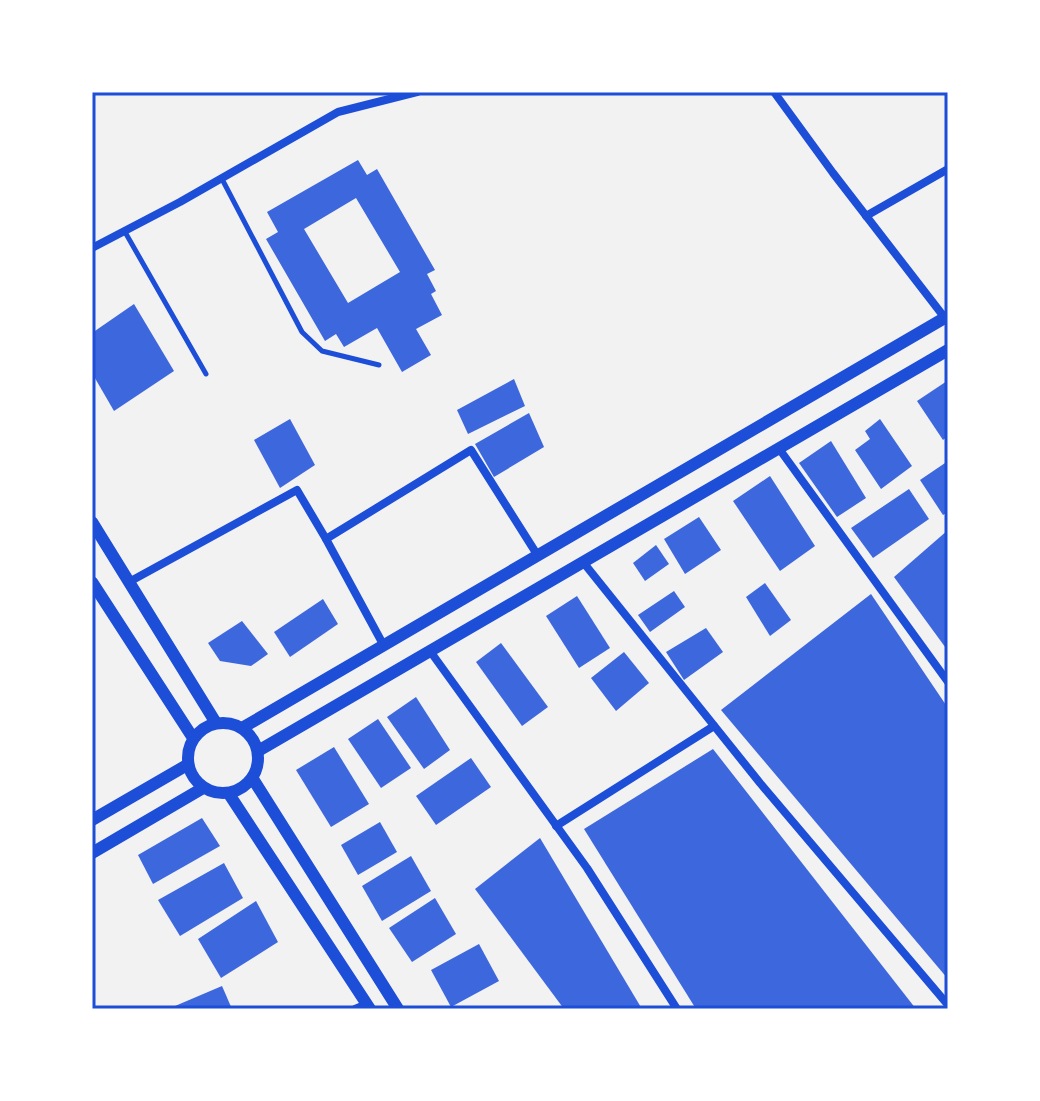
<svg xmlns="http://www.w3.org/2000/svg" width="1040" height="1101" font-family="Arial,sans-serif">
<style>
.building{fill:#3d67dc;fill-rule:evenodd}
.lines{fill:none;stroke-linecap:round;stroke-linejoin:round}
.service{stroke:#1d4ed8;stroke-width:5}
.minor{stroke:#1d4ed8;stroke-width:8}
.tertiary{stroke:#1d4ed8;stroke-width:12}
.neatline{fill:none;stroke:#1d4ed8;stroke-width:3}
</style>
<rect width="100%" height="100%" fill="#f2f2f2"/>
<g class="building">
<path d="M358,160L367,175L377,169L435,270L427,274L436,291L431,294L442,315L416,329L431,355L402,372L377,328L344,347L336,334L325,341L266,239L278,232L267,212ZM356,198L400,272L348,303L304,229Z"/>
<polygon points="134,304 174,371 114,411 92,373 92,333"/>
<polygon points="514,379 525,406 468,434 457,410"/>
<polygon points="947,381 948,436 943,440 917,401"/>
<polygon points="529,413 544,447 494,477 475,444"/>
<polygon points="290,419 315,465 280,488 254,440"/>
<polygon points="880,419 912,466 881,489 855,450 870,439 865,431"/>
<polygon points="831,441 866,498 837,517 799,463"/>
<polygon points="948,461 948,512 943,515 920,480"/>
<polygon points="770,476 815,546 780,571 733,501"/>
<polygon points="909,489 929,519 873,558 851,528"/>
<polygon points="699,517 721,550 685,574 664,539"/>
<polygon points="948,530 948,651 894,577"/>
<polygon points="656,545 669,564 645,581 633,563"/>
<polygon points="765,583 791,620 770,636 746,597"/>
<polygon points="674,591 685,607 650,632 638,615"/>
<polygon points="871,594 948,708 948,979 721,710"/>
<polygon points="577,596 610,648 579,668 546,616"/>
<polygon points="323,599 338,624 290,657 274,632"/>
<polygon points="242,621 268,654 251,666 220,661 208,643"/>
<polygon points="706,628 723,652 684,680 666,652"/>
<polygon points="501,643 548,707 522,726 476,662"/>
<polygon points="624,652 649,683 616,711 591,678"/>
<polygon points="416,697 450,750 424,769 387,717"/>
<polygon points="378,719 411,768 381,788 348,739"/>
<polygon points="334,747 369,804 331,827 296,770"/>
<polygon points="713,749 916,1009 696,1009 584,829"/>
<polygon points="471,758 491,787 436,825 416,796"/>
<polygon points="202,818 220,846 153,884 138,855"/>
<polygon points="380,822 397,852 358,875 341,845"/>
<polygon points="540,838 642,1009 564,1009 475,889"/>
<polygon points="411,856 431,891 382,921 362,886"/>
<polygon points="224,863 243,898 180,936 158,900"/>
<polygon points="435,898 456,934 412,962 389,928"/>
<polygon points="256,901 278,942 221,978 198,939"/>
<polygon points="479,944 499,981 451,1007 431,970"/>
<polygon points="222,986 232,1009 168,1009"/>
</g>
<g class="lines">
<g class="service">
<polyline points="222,179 302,332 322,351 379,365"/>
<polyline points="125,232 206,374"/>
</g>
<g class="minor">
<polyline points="774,92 833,173 948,322"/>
<polyline points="866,216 948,169"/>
<polyline points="92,248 180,202 338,112 417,92"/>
<polyline points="780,450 948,682"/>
<polyline points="583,562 760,783 948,1005"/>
<polyline points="129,582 297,490 326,539"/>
<polyline points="384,646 326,539 471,450 538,556"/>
<polyline points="430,651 587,868 677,1009"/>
<polyline points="556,826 714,726"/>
<polyline points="355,1009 367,1004"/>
</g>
<g class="tertiary">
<polyline points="92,522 216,723"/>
<polyline points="92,582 193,738"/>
<circle cx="223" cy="758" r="35"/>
<polyline points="242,728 948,316"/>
<polyline points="258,751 948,350"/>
<polyline points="253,779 398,1009"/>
<polyline points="229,794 370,1009"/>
<polyline points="92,820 187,765"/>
<polyline points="92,853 203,788"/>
</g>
</g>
<rect width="1040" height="1101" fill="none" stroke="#ffffff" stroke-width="188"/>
<rect x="94" y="94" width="852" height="913" class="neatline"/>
</svg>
